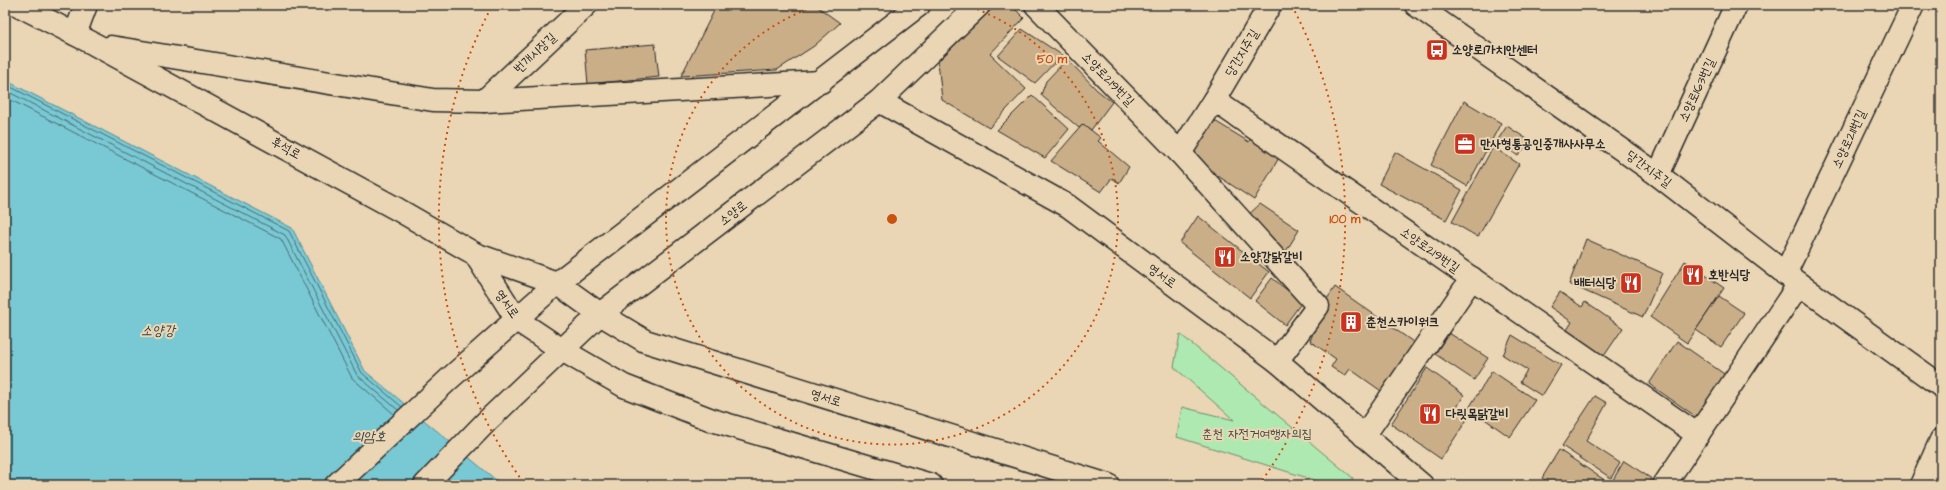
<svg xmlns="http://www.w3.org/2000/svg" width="1946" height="490" font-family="'Architects Daughter','Poor Story',sans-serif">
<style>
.green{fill:#ade9b0;stroke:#6c8a6e}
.water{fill:#79c9d4;stroke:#5a8a90}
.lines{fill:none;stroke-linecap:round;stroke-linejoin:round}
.shore{stroke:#4a6a6f;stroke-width:1}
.building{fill:#caae88;stroke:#2b2b2b}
.minor-casing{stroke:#2b2b2b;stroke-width:25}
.minor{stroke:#ead6b4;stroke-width:22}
.ring{fill:none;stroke:#cc5211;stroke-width:2;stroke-dasharray:2 4}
.labels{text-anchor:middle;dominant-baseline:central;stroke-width:4;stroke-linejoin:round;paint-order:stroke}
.poi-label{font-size:13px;font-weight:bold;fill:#2b2b2b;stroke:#ead6b4;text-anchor:start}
.street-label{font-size:13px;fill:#2b2b2b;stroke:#ead6b4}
.park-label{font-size:13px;fill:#3e483f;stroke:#ead6b4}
.water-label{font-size:14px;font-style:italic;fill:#374344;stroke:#ead6b4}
.centre{fill:#cc5211;stroke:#ead6b4;stroke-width:2}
.ring-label{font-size:12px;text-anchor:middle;font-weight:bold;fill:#cc5211;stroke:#ead6b4;stroke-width:4;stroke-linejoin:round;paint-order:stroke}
</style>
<rect width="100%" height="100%" fill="#ead6b4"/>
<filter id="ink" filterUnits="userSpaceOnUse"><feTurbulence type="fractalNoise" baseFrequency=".025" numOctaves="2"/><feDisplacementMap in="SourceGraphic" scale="8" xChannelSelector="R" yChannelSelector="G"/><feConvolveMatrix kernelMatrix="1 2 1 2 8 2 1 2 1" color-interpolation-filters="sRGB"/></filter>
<g filter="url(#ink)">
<polygon class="green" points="1180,334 1353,478 1348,485 1330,485 1177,437 1182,407 1234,420 1174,367"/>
<polygon class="water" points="5,80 292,228 365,371 502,485 5,485"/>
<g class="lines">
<g class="shore">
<polyline points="5,84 289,231 362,373 402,407"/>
<polyline points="5,90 285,235 357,375 398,410"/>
<polyline points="5,97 281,239 352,378 394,414"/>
</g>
</g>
<g class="building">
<polygon points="717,5 815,5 840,23 814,46 777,70 681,76"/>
<polygon points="996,5 1011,5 1024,18 990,54 1026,89 989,128 942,100 938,61"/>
<polygon points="1022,29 1062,55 1035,83 998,56"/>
<polygon points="655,44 659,77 588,84 585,50"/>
<polygon points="1067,59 1097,90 1112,102 1091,130 1083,124 1079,128 1041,95 1046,81"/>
<polygon points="1032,95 1069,129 1045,158 997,130"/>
<polygon points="1464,101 1501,123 1467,186 1431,165"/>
<polygon points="1210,118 1249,142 1252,135 1280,156 1254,200 1188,156"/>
<polygon points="1083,124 1101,138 1098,141 1129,167 1119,183 1112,178 1101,192 1051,161"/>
<polygon points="1507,126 1530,141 1518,156 1497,141"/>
<polygon points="1493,147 1519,164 1478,237 1452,222"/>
<polygon points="1395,152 1462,190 1446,220 1379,184"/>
<polygon points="1260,204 1299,230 1282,258 1245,218"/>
<polygon points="1198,216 1269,272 1250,298 1180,243"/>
<polygon points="1586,239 1662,273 1643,317 1569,284"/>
<polygon points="1685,261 1724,288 1687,343 1650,317"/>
<polygon points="1272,278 1302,302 1285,325 1255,301"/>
<polygon points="1335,287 1416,344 1384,393 1350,369 1345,376 1331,367 1336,359 1310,341 1325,302"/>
<polygon points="1560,292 1582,307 1585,302 1623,328 1604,356 1567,330 1572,322 1550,307"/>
<polygon points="1719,296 1744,313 1721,347 1696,330"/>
<polygon points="1449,333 1488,358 1474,380 1435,354"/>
<polygon points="1512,335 1561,365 1542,396 1520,382 1527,370 1503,355"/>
<polygon points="1677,341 1727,376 1698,418 1649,384"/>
<polygon points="1427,368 1464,395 1456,409 1468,418 1441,459 1391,424"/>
<polygon points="1492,371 1535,400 1510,437 1469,408"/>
<polygon points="1595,396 1607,403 1586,441 1620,463 1611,478 1562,446"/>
<polygon points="1559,450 1606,481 1604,485 1553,485 1542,478"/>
<polygon points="1624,461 1652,479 1647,485 1610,485"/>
</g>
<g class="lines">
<g class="minor-casing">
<g id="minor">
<polyline points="18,5 94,44 397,209 475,254 557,283 600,314 645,341 1108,485"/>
<polyline points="1036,5 1180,153 1318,306 1277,361"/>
<polyline points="1416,5 1658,175 1799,284 1941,386"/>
<polyline points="75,34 86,5"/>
<polyline points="111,47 433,100 484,101 821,82"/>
<polyline points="1214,100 1698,435"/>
<polyline points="484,101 586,5"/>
<polyline points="879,101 1068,206 1277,361 1422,485"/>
<polyline points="1180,153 1214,100 1270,5"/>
<polyline points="1658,175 1736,5"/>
<polyline points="475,254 517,320 562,350 624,386 712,420 931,485"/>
<polyline points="1785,274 1913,5"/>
<polyline points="1364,436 1472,278"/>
<polyline points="336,485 448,380 557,283 919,5"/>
<polyline points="425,485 487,421 600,314 879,101 979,5"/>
<polyline points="1664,485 1799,284"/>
<polyline points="1921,485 1941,440"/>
</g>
</g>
<use href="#minor" class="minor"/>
</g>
</g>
<g class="ring">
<path d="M966 5A226 226 0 1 1 818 5"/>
<path d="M523 482A453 453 0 0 1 492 6M1292 6A453 453 0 0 1 1261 482"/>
</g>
<defs>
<g id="bus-square" transform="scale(1.15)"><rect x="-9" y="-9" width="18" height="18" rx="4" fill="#c8321e" stroke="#ead6b4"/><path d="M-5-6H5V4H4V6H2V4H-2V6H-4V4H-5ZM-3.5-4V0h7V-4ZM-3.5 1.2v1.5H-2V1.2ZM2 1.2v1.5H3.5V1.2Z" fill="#fff"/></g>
<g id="office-square" transform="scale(1.15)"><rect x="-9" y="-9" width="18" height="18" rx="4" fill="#c8321e" stroke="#ead6b4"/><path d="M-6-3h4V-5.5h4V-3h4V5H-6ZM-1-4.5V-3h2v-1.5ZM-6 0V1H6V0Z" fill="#fff"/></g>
<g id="restaurant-square" transform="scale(1.15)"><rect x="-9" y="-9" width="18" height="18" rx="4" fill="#c8321e" stroke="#ead6b4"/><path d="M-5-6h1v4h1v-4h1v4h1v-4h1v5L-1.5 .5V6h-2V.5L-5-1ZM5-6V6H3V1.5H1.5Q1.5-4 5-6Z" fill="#fff"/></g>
<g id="building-square" transform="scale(1.15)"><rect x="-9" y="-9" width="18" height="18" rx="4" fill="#c8321e" stroke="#ead6b4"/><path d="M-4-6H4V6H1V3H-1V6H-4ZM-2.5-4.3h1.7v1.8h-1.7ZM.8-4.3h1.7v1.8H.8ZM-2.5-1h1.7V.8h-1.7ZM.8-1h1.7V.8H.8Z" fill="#fff"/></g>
</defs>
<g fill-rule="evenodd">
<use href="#bus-square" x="1437" y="50"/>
<use href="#office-square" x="1465" y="144"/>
<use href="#restaurant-square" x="1225" y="257"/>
<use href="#restaurant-square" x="1693" y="275"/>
<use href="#restaurant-square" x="1631" y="283"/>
<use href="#building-square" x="1351" y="322"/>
<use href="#restaurant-square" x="1430" y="414"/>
</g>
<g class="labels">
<g class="poi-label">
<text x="1452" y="50">소양로1가치안센터</text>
<text x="1480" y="144">만사형통공인중개사사무소</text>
<text x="1240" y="257">소양강닭갈비</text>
<text x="1708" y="275">호반식당</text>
<text x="1616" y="283" text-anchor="end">배터식당</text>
<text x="1366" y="322">춘천스카이워크</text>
<text x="1446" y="414">다릿목닭갈비</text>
</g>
<g class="street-label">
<text transform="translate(535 53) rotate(-43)">번개시장길</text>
<text transform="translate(1242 53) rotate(-59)">당간지주길</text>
<text transform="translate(1108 79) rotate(46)">소양로219번길</text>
<text transform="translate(1697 90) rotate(-65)">소양로163번길</text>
<text transform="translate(1849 139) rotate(-65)">소양로211번길</text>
<text transform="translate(286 148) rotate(29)">후석로</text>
<text transform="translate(1649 169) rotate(36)">당간지주길</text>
<text transform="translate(733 213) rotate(-37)">소양로</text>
<text transform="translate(1430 250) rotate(35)">소양로219번길</text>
<text transform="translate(1162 276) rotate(36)">영서로</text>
<text transform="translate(507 304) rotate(55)">영서로</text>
<text transform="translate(826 398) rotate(17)">영서로</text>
</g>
<g class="park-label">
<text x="1257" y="434">춘천 자전거여행자의집</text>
</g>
<g class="water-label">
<text x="158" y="331">소양강</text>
<text x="369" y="437">의암호</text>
</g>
</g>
<circle cx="892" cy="219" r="6" class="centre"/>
<g class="ring-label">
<text x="1052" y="63">50 m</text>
<text x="1345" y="223">100 m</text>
</g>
<rect width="1946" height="490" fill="none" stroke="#ead6b4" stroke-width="20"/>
<rect x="10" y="10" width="1926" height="470" fill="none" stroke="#2b2b2b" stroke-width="1.5" filter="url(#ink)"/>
</svg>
